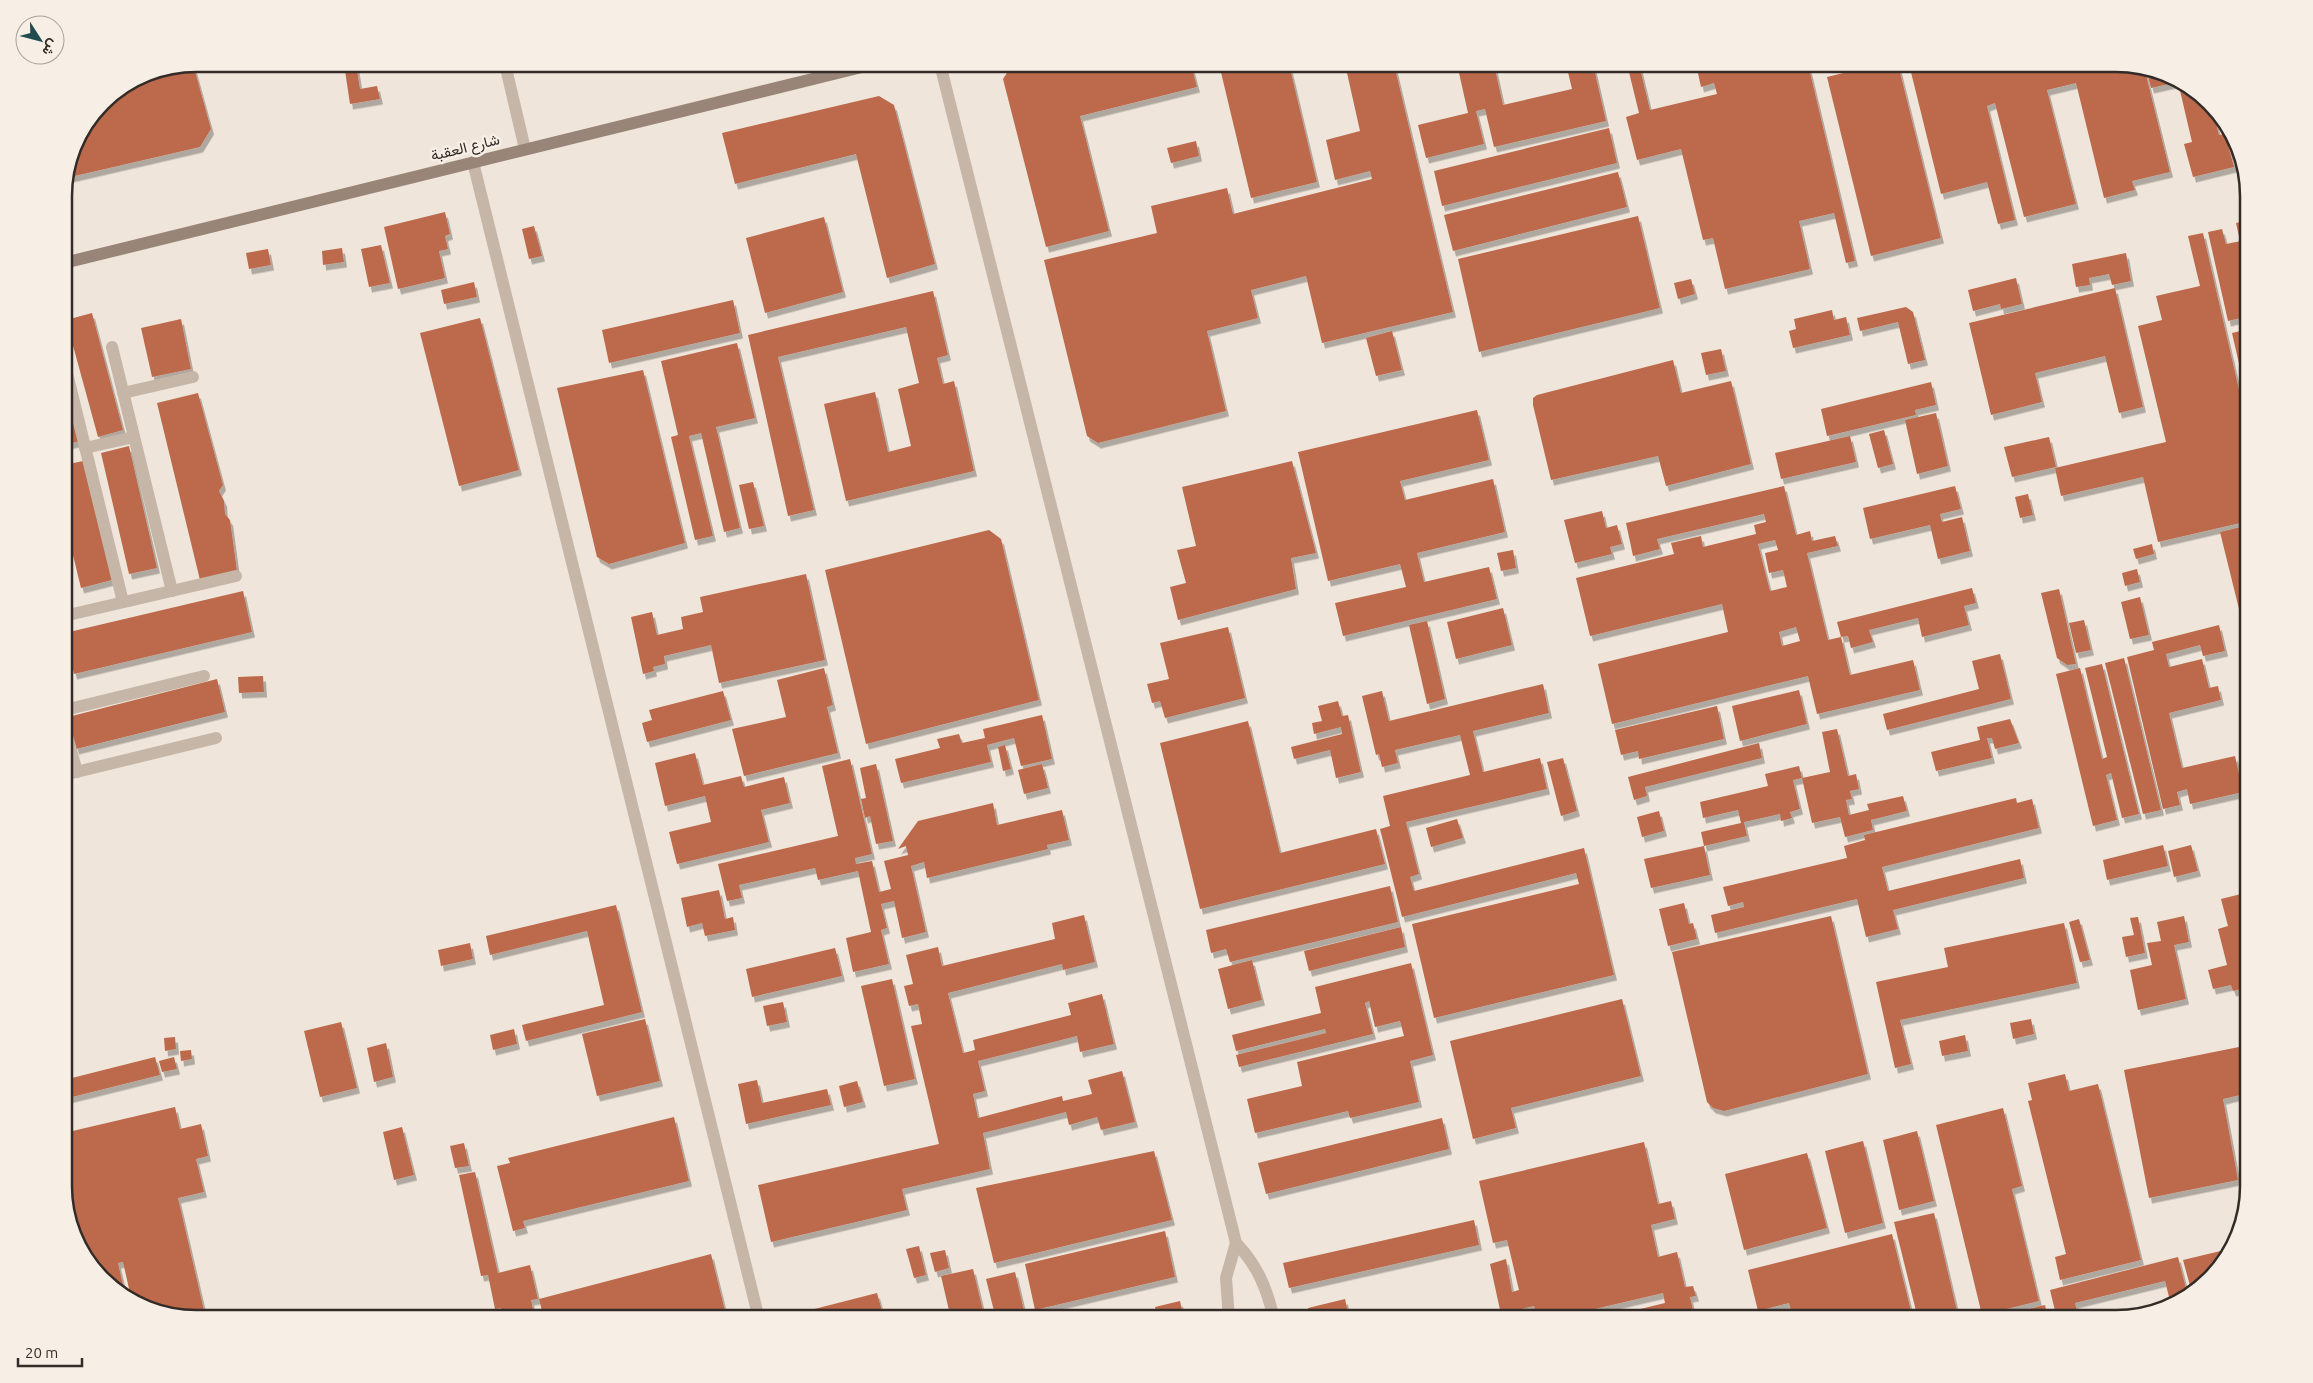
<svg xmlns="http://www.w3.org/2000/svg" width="2313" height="1383" font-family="Ubuntu,Vazirmatn,sans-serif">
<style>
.building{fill:#bc6a4b;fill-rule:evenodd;filter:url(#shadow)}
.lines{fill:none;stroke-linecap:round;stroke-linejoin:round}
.street{stroke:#c6b6a7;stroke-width:12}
.secondary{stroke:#998578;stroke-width:12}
.labels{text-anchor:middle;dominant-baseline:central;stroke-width:5;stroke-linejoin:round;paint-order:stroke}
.street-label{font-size:15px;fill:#332b27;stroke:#f7efe5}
.rim{fill:none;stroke:#332b27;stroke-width:2.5}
</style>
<defs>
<filter id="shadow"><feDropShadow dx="3" dy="5.5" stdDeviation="0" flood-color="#0004"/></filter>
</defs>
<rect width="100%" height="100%" fill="#efe5da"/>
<g class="building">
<polygon points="193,64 211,129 200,147 66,178 74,145 103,102 146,74"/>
<polygon points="344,64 356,64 360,89 377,86 380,99 350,104"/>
<polygon points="1019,64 1191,64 1197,87 1080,116 1109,231 1046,247 1003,79 1012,65"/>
<polygon points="1219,64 1289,64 1317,182 1251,198"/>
<polygon points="1345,64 1394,64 1453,312 1322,343 1306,276 1251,290 1258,318 1207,331 1226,411 1098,443 1087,436 1044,260 1157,233 1151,206 1227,188 1233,214 1372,179 1370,171 1335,180 1326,140 1360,131"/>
<polygon points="1457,64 1494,64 1503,105 1572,89 1566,64 1593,64 1606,121 1494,147 1485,109 1476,111 1484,144 1426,158 1418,125 1468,113"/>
<polygon points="1627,64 1639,64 1650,110 1717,94 1714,83 1701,87 1696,64 1808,64 1855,261 1846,263 1834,213 1799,221 1810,269 1725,289 1713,238 1703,240 1681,149 1637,160 1626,117 1639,113"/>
<polygon points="1880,64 1898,64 1941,238 1871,256 1827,77"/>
<polygon points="1909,64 2117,64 2145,71 2170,172 2132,181 2135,190 2104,198 2076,83 2047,90 2076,204 2024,217 1995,103 1987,106 2015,220 1998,224 1987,182 1941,194"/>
<polygon points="2147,72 2183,82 2213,112 2219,135 2225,134 2234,167 2193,177 2184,144 2192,142 2178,82 2151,88"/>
<polygon points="879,96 894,105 935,264 887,278 856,154 735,184 722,133"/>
<polygon points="2227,125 2231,130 2242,166 2237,168"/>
<polygon points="1609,128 1617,163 1442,206 1434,171"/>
<polygon points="1196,141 1199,156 1171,163 1167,148"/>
<polygon points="1618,172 1627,207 1453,251 1444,215"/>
<polygon points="445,212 450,234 445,236 448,249 439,251 445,278 398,289 384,227"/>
<polygon points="1638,216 1660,308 1479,352 1458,259"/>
<polygon points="824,217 843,292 765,313 746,238"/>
<polygon points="2249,220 2249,239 2240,241 2236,223"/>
<polygon points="534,226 542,256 529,259 522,229"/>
<polygon points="2222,229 2226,244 2241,241 2249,276 2249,316 2228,321 2208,232"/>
<polygon points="2203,233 2246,420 2249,419 2249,521 2158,542 2143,477 2061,496 2055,468 2166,442 2138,326 2162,320 2156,296 2200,286 2188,236"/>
<polygon points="381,245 390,283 369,287 361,249"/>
<polygon points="342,248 344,262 323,265 322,251"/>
<polygon points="268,249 271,265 249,269 246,253"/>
<polygon points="2126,253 2131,281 2112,285 2109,274 2089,278 2090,285 2076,287 2072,264"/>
<polygon points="2016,278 2022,304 2001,309 2000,304 1973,311 1968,290"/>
<polygon points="1691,279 1695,294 1678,299 1674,283"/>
<polygon points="474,282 477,297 444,304 441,290"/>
<polygon points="2115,288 2143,407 2119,413 2105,356 2035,373 2042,402 1991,415 1969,323"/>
<polygon points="933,291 948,355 937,358 943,384 954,381 974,471 846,501 824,404 875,392 888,452 911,446 898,389 919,383 906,327 778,357 814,510 788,516 748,335"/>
<polygon points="733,300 740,333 609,363 602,330"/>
<polygon points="1906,307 1913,312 1925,360 1908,364 1898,322 1860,331 1857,318"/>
<polygon points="1832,310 1834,320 1846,317 1850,335 1793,348 1789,331 1796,329 1794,319"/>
<polygon points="92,313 123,430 98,437 66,320"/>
<polygon points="480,318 519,470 459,486 420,333"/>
<polygon points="181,319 191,369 152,377 141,328"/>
<polygon points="2249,329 2249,366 2240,368 2232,333"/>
<polygon points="1392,331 1402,370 1376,376 1366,338"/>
<polygon points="737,343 755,418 716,427 740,528 724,532 701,433 689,436 713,536 695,540 671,437 678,435 661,361"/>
<polygon points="1721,349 1726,371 1706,375 1701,353"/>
<polygon points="1673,360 1681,393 1731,381 1751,464 1666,486 1658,456 1551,480 1533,405 1533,398 1537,395"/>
<polygon points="643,370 685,543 609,564 597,557 557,388"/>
<polygon points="2249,377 2249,398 2248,398 2244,378"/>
<polygon points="64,380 80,441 64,445"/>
<polygon points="1931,382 1936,405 1915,410 1916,415 1827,436 1821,409"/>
<polygon points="198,393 223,485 219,491 224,501 225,514 230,520 237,571 200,580 157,403"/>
<polygon points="1477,410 1489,460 1400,481 1405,500 1493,479 1505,532 1417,553 1424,582 1489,567 1497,599 1343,636 1335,603 1406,587 1400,564 1328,581 1298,452"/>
<polygon points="1936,413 1948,466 1917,474 1905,420"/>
<polygon points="1884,430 1893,464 1878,468 1869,434"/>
<polygon points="1850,436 1856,462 1781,479 1775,453"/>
<polygon points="2049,437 2056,467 2012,477 2004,447"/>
<polygon points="129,446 157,568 129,574 101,453"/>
<polygon points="83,461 112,580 81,588 64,518 64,465"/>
<polygon points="1292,461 1316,553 1291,558 1296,589 1178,620 1170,587 1186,583 1177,550 1196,546 1182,487"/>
<polygon points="753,482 764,526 749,529 739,485"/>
<path d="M1784,486L1796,535L1810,531L1812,541L1835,536L1838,546L1807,553L1828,640L1841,637L1850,675L1913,660L1920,690L1817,714L1808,676L1612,724L1598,664L1728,632L1722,604L1590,636L1576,578L1674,554L1671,543L1701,536L1703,547L1756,534L1754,525L1766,522L1764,514L1657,539L1660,549L1633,556L1626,523ZM1775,540L1778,550L1765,553L1769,573L1783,570L1787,587L1770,591L1758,544ZM1796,627L1800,641L1782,646L1779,632Z"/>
<polygon points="1955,486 1961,509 1940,514 1942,522 1962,517 1970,551 1938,559 1930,525 1870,539 1863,508"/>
<polygon points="2028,494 2033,515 2020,518 2015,497"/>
<polygon points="1602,511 1606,528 1617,525 1622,544 1610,547 1612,554 1575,563 1564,520"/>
<polygon points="2249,525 2249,607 2239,609 2220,532"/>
<polygon points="989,530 1001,539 1039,700 866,744 825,570"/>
<polygon points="2152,544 2154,554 2136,559 2133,549"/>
<polygon points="1513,550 1516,568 1501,571 1497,553"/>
<polygon points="2137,569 2140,582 2125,586 2122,573"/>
<polygon points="806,574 825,660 719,683 711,645 664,656 665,664 653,667 654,671 643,674 631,617 652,612 657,635 683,629 681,617 703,612 700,597"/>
<polygon points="1972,588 1976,603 1964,606 1969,625 1922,637 1918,618 1869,630 1873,642 1851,648 1848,636 1841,637 1837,622"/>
<polygon points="2059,589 2076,664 2067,665 2057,658 2041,593"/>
<polygon points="243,591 252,632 74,674 65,633"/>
<polygon points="2140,597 2149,635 2130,639 2121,602"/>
<polygon points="1503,608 1512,645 1456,659 1447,622"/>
<polygon points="2084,620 2091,650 2076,653 2069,623"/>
<polygon points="1427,621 1445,699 1427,704 1409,625"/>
<polygon points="2219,625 2225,651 2203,656 2200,645 2166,654 2169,667 2202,659 2209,688 2218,686 2221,700 2169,713 2182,768 2235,756 2243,792 2190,804 2187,789 2177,792 2180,805 2163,809 2127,657 2154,650 2152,642"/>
<polygon points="1228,627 1245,698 1165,718 1160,701 1152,703 1147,684 1169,679 1160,643"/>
<polygon points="2000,654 2011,699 1887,730 1883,714 1979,689 1972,661"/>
<polygon points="2124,658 2161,810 2143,814 2105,663"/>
<polygon points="2102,664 2139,814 2122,818 2111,773 2106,775 2117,820 2093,826 2056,674 2080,668 2102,759 2107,757 2085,668"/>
<polygon points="824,668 833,705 827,707 838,753 744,776 732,729 786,717 777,680"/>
<polygon points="263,676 264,692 239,693 238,677"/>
<polygon points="217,679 225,712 76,749 68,717"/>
<polygon points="1543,684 1549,713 1473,731 1483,772 1540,758 1547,789 1406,822 1419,874 1410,877 1414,891 1584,848 1614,975 1434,1018 1412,924 1579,884 1576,873 1402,917 1380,829 1390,826 1383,796 1470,775 1460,735 1395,750 1398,763 1382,767 1379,754 1376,755 1362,696 1382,691 1389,721"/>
<polygon points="1799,690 1807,724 1740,741 1732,706"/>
<polygon points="723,691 731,720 647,742 642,723 652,720 649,710"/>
<polygon points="1338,701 1342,716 1348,715 1361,772 1336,778 1330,750 1294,759 1291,747 1342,734 1341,727 1314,734 1312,723 1322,721 1318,706"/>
<polygon points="1717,706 1724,739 1639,759 1638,751 1621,755 1615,730"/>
<polygon points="1042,715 1052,759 1021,766 1014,738 987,745 991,762 901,783 895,759 940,748 937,739 959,734 962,743 985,738 983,729"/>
<polygon points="2010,719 2019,743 1995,749 1992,738 1987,738 1992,758 1936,771 1931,752 1980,740 1977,727"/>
<polygon points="1248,721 1280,853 1376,829 1385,864 1200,909 1160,743"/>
<polygon points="1837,729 1848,776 1856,774 1859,789 1850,791 1852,799 1846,800 1849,815 1869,810 1867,804 1903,796 1907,811 1871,820 1873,830 1845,837 1840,817 1812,823 1802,778 1830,772 1822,732"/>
<polygon points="1759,743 1762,758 1645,787 1647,796 1634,800 1628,777"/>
<polygon points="1005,745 1011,769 1003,771 998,747"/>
<polygon points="695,753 703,785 741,776 744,787 784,777 790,803 761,810 769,842 677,864 669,832 711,822 705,796 665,806 655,763"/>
<polygon points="1563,758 1577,811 1561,816 1547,762"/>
<polygon points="850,759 872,854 855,858 856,864 872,861 879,892 891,889 884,861 908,855 906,846 898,849 918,821 993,803 997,825 1062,810 1069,840 1047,845 1048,849 927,878 924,862 911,866 926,932 902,938 894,901 881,904 887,928 881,930 889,964 853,972 846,938 871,932 858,871 818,880 815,868 739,885 742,898 727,901 718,864 838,836 822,766"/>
<polygon points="876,764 893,841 876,844 870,816 865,818 861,799 866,798 860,768"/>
<polygon points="1042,764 1048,788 1024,794 1018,770"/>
<polygon points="1799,766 1802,778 1793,780 1800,809 1790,812 1792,818 1781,821 1780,814 1744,822 1747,836 1704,846 1710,875 1651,888 1644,859 1704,846 1701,832 1741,823 1738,810 1703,818 1700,802 1768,786 1765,774"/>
<polygon points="2016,798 2017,803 2032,799 2039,828 1882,867 1888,891 2020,859 2024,878 1893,910 1898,929 1866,937 1857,899 1715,933 1711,915 1744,907 1743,902 1728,906 1723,887 1847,858 1844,846 1865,840 1864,835"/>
<polygon points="1659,811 1664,831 1642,837 1637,817"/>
<polygon points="1457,819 1463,838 1431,847 1426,828"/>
<polygon points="2163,845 2168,866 2107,880 2103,860"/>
<polygon points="2191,845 2198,871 2174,877 2168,851"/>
<polygon points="1390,886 1398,922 1230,962 1226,949 1211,953 1206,930"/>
<polygon points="719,890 725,919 733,917 735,930 705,936 702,923 687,927 681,898"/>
<polygon points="2249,892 2249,987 2233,991 2231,985 2213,989 2208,970 2227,965 2218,929 2228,926 2221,899"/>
<polygon points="1684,903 1689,924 1693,923 1697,939 1668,946 1659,909"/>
<polygon points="616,905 642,1012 526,1041 522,1025 604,1005 587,931 490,955 486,936"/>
<polygon points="1084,915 1095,962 1063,970 1062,964 948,993 963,1053 975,1050 973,1040 1071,1015 1068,1003 1102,994 1114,1044 1080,1052 1077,1036 978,1061 985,1091 973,1094 978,1118 1062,1096 1063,1101 1092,1094 1088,1080 1122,1071 1135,1122 1101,1130 1097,1117 1069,1125 1066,1112 983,1133 990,1169 902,1189 907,1210 771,1242 758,1185 939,1144 911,1026 922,1024 918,1004 909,1006 904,986 913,984 906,955 938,947 942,966 1055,939 1052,923"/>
<polygon points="1831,916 1868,1074 1724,1111 1713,1108 1707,1102 1672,952"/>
<polygon points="2184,916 2189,942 2174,945 2186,999 2138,1010 2130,970 2152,965 2147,943 2161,941 2157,922"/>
<polygon points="2138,917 2145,953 2126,957 2122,937 2134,935 2130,918"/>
<polygon points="2079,919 2090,960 2080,962 2069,922"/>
<polygon points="2064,923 2077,983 1900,1020 1911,1064 1895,1068 1876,982 1948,967 1944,948"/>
<polygon points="1401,927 1405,947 1309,971 1304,951"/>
<polygon points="470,943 473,959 441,966 438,950"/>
<polygon points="835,948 842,976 752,997 746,969"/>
<polygon points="1252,960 1262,1000 1228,1009 1218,969"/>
<polygon points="1411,963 1433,1055 1410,1061 1419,1102 1350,1118 1348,1111 1255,1133 1247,1099 1302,1086 1297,1062 1404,1036 1400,1021 1375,1027 1369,1001 1365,1003 1373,1034 1239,1067 1236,1055 1326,1033 1325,1029 1236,1051 1232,1035 1321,1013 1315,987"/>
<polygon points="892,979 915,1079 884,1086 861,986"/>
<polygon points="1622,999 1641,1076 1511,1108 1516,1128 1473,1139 1450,1041"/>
<polygon points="783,1002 787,1022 767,1026 763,1006"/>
<polygon points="645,1019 660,1081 597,1096 582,1034"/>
<polygon points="2031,1019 2034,1034 2013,1039 2010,1023"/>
<polygon points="341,1022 357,1088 320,1097 304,1031"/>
<polygon points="514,1029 517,1044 493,1050 490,1035"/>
<polygon points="1965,1035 1968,1051 1942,1056 1939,1041"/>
<polygon points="175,1037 176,1049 165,1051 164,1038"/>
<polygon points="386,1043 393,1077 374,1082 367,1048"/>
<polygon points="2249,1045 2249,1093 2223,1099 2238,1180 2149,1198 2124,1070"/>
<polygon points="191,1050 192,1059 181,1061 180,1051"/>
<polygon points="155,1057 160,1075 64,1099 64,1080"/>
<polygon points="174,1057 177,1069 162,1072 159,1061"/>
<polygon points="2065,1074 2069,1091 2098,1084 2141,1260 2060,1280 2055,1257 2066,1254 2028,1101 2032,1100 2028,1083"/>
<polygon points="757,1080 762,1103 827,1089 831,1105 746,1124 738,1084"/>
<polygon points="857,1081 863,1102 844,1107 839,1086"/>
<polygon points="175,1107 180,1129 201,1124 208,1156 196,1159 204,1192 178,1198 206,1319 196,1319 132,1302 123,1262 118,1263 126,1298 82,1253 64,1195 64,1133"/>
<polygon points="2003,1108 2022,1186 2012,1189 2039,1301 1982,1315 1936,1125"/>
<polygon points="674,1117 689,1181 523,1221 525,1228 513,1231 497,1166 510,1163 508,1158"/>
<polygon points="1442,1118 1449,1149 1266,1194 1258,1163"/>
<polygon points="402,1127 414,1175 394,1180 383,1132"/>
<polygon points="1917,1131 1934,1201 1899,1210 1883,1140"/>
<polygon points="1863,1141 1883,1223 1845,1233 1825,1151"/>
<polygon points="1644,1142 1658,1204 1671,1201 1675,1219 1651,1225 1658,1257 1677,1252 1685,1287 1693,1286 1696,1296 1690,1297 1695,1319 1599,1319 1665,1303 1663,1293 1552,1319 1537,1319 1534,1306 1517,1310 1519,1319 1502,1319 1490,1264 1506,1259 1512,1292 1519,1290 1507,1240 1493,1243 1479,1181"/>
<polygon points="464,1143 469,1166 455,1168 450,1146"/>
<polygon points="1154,1151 1172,1220 994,1263 976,1188"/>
<polygon points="1807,1153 1827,1228 1744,1250 1725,1174"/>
<polygon points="475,1172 498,1273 530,1265 538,1299 531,1300 535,1319 503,1319 501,1308 495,1309 488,1275 481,1276 459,1175"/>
<polygon points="1934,1213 1957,1311 1918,1319 1894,1222"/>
<polygon points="1474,1220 1479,1245 1289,1288 1283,1263"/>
<polygon points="1165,1231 1175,1277 1035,1310 1025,1264"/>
<polygon points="1892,1234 1913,1319 1793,1319 1789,1303 1758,1311 1748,1270"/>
<polygon points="919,1246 926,1275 914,1278 906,1249"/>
<polygon points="2233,1248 2231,1253 2192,1293 2183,1260"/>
<polygon points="945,1250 949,1268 935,1272 930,1253"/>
<polygon points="711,1254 727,1319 544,1319 539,1299"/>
<polygon points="2178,1257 2188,1296 2183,1302 2171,1305 2165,1281 2075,1303 2079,1319 2057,1319 2050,1290"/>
<polygon points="973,1269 985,1319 951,1319 941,1276"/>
<polygon points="1015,1272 1026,1319 996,1319 986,1279"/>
<polygon points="877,1293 882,1311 886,1310 888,1319 868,1319 867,1315 850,1319 787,1319 787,1316"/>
<polygon points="1345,1299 1348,1312 1311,1319 1308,1308"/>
<polygon points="1180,1301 1184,1319 1158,1319 1155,1307"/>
<polygon points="2045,1305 2048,1319 1988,1319"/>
</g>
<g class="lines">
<g class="street">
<polyline points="505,64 525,149"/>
<path d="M940,64L1236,1243C1258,1266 1267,1289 1274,1319"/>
<polyline points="473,162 759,1319"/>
<polyline points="112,347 172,591"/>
<polyline points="64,361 123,602"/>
<polyline points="123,393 193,377"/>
<polyline points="85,448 134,437"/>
<polyline points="64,616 236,576"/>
<polyline points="64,713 69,709 204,676"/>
<polyline points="64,725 77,772"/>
<polyline points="64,775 216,738"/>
<polyline points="1229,1319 1226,1278 1236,1243"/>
</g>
<polyline class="secondary" points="64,263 874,64"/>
</g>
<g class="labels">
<g class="street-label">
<text transform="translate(465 147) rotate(-14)">شارع العقبة</text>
</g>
</g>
<path d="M0 0H2313V1383H0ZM196 72H2116A124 124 0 0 1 2240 196V1186A124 124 0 0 1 2116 1310H196A124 124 0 0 1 72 1186V196A124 124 0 0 1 196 72Z" fill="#f7efe5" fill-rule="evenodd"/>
<path class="rim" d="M196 72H2116A124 124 0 0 1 2240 196V1186A124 124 0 0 1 2116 1310H196A124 124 0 0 1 72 1186V196A124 124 0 0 1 196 72Z"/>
<g transform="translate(40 40) rotate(126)"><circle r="24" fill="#f7efe5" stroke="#a9a199"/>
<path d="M0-4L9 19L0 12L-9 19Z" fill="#204c50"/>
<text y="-8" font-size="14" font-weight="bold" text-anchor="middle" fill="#332b27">ش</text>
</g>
<path d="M18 1358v8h64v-8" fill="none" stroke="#332b27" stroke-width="2.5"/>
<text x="25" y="1358" font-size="15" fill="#332b27" stroke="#f7efe5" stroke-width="4" paint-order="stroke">20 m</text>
</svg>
